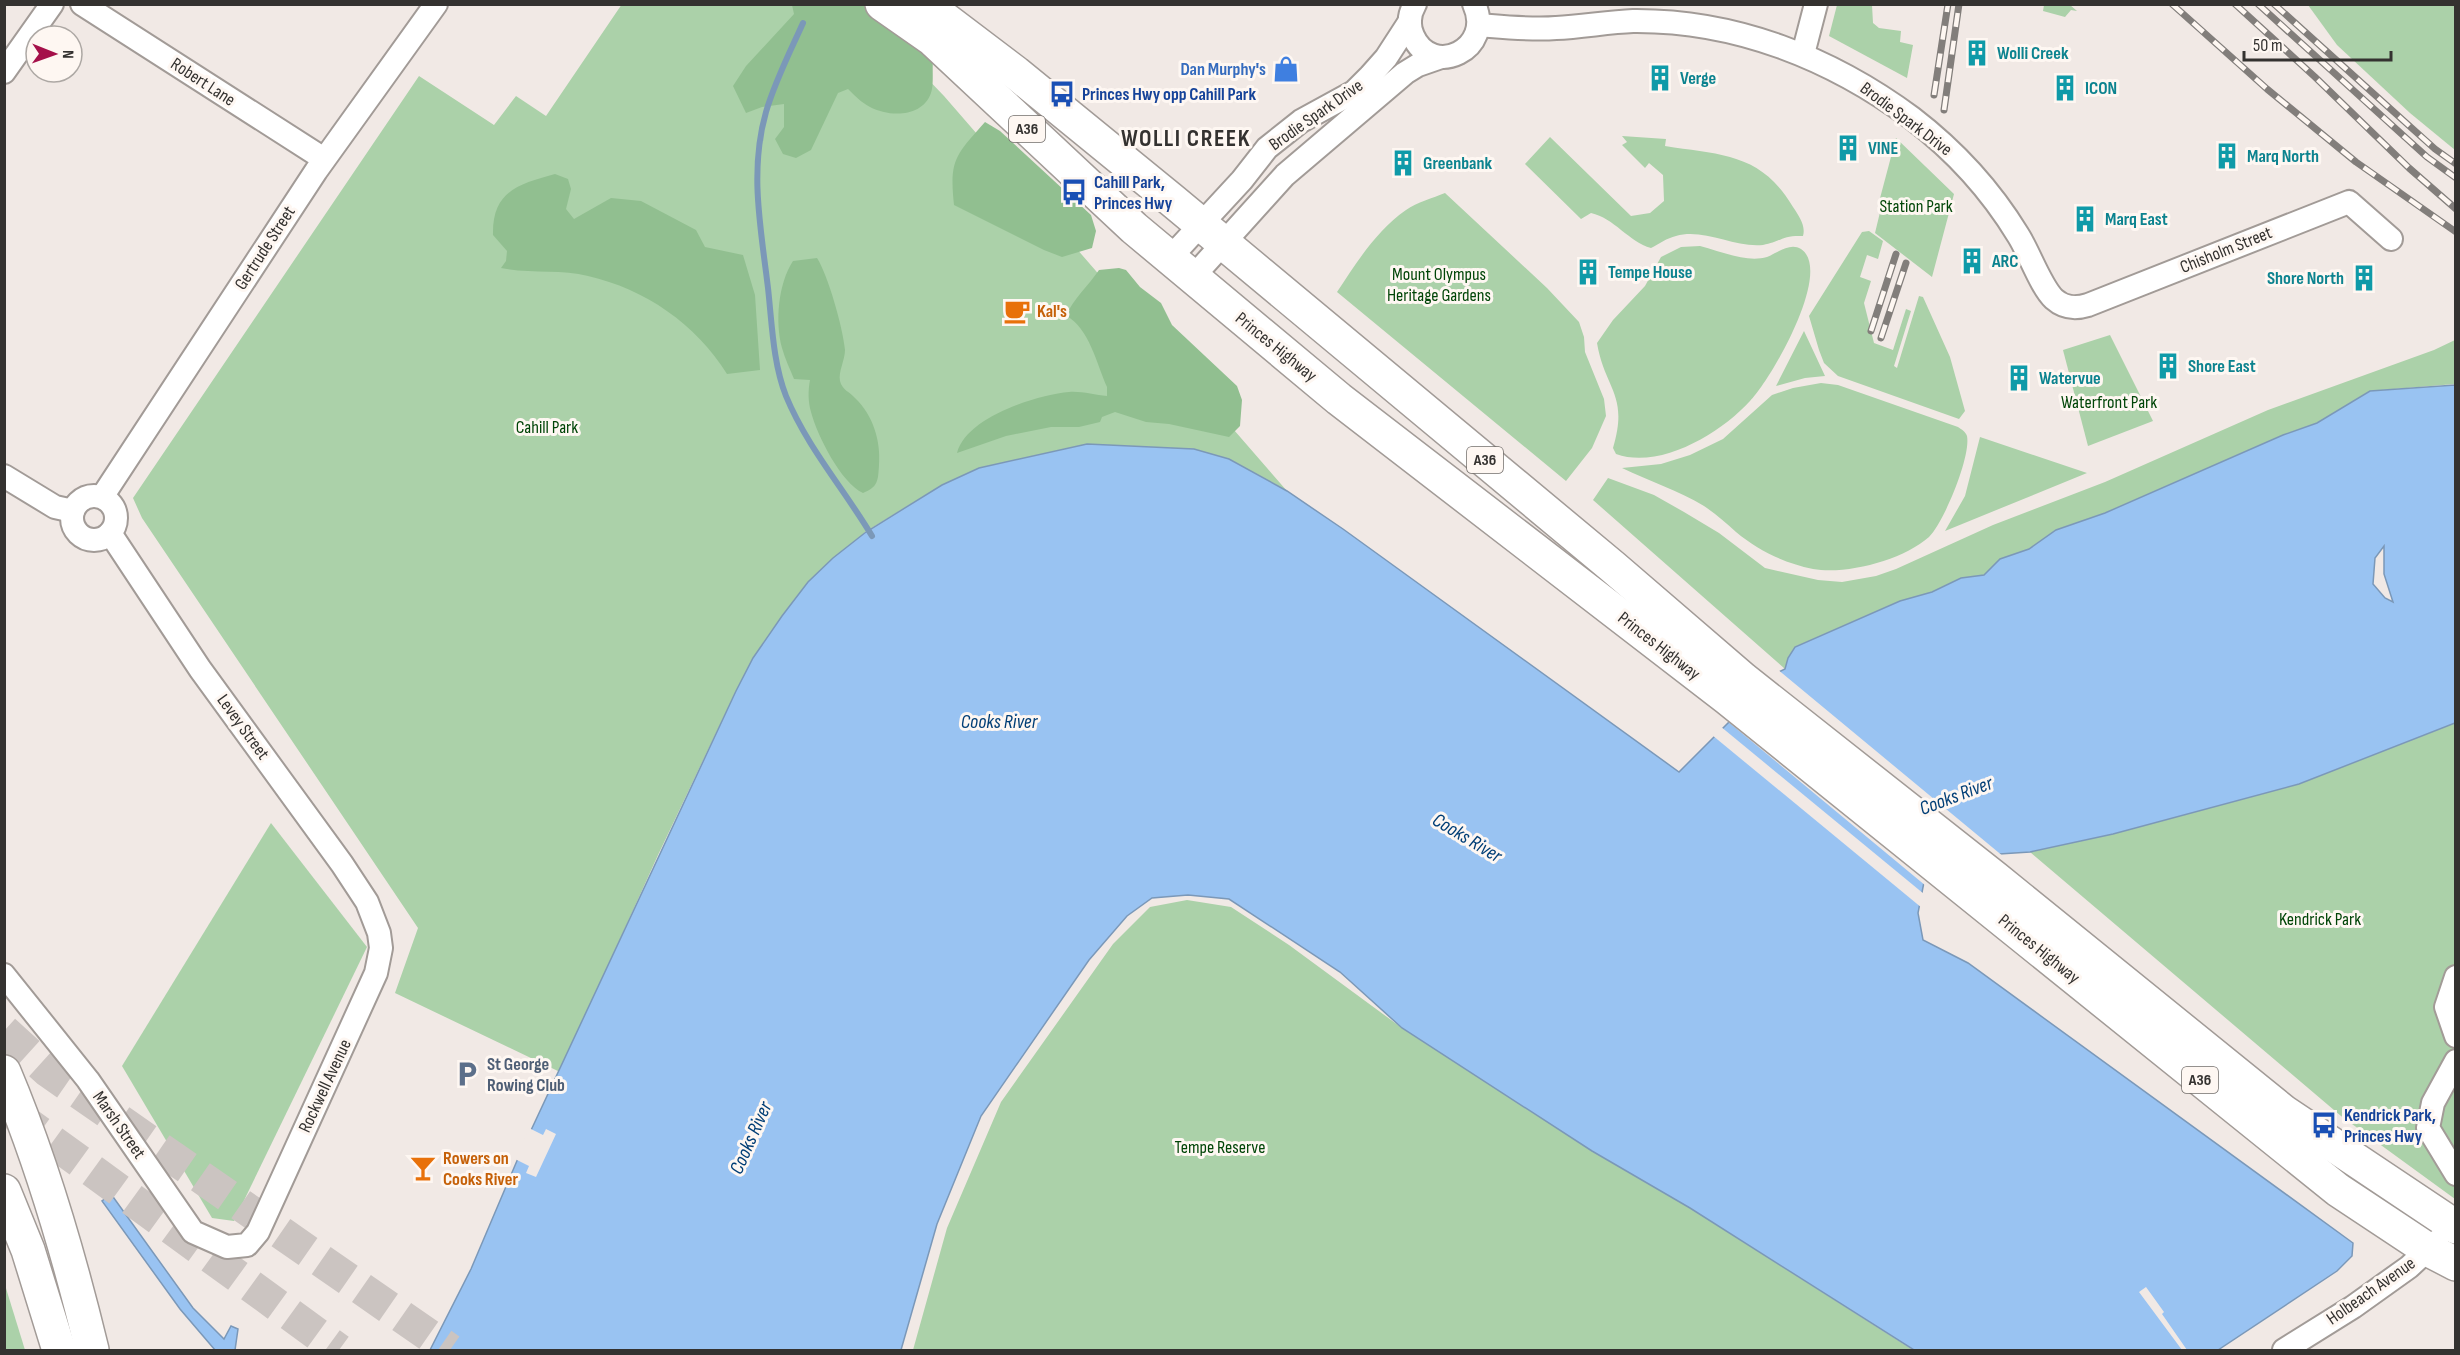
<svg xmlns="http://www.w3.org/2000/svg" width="2460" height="1355" font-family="'Sofia Sans Condensed',sans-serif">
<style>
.green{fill:#abd1a9}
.forest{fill:#91bf90}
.water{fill:#99c3f2;stroke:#7b98b8;stroke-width:1.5;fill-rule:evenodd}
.pier{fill:#f1e9e5}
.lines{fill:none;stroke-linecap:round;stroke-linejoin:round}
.stream{stroke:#7b98b8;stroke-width:6}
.motorway-tunnel{stroke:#cbc4c1;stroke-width:33;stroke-dasharray:33 16;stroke-linecap:butt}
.minor-casing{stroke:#a29b97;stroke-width:26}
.primary-casing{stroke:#a29b97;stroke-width:36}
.trunk-casing{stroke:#a29b97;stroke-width:36}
.minor{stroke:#fff;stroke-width:22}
.primary{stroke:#fff;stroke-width:33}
.trunk{stroke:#fff;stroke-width:33}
.rail-casing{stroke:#827e7b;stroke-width:7}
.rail{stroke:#fef7f2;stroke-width:4.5;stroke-dasharray:14;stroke-linecap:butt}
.labels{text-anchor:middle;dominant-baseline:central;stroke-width:6;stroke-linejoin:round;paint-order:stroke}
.shield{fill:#fef7f2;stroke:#716d6a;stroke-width:1.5}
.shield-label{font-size:16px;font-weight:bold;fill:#343230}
.culture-label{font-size:18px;font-weight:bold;fill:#0d838f;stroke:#fef7f2;text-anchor:start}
.shop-label{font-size:18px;font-weight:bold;fill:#366cbe;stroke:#fef7f2;text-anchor:end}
.street-label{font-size:18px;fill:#343230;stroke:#fef7f2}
.transit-label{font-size:18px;font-weight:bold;fill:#164399;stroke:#fef7f2;text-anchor:start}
.park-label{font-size:18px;fill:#004507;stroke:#fef7f2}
.food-label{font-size:18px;font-weight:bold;fill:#c56008;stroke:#fef7f2;text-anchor:start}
.service-label{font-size:18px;font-weight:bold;fill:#4e5e75;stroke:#fef7f2;text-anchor:start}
.water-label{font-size:20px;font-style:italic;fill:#003e76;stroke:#fef7f2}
.district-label{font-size:24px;font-weight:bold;letter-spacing:1.5px;fill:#343230;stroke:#fef7f2}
</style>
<rect width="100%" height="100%" fill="#f1e9e5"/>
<g class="green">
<polygon points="622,4 842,4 897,47 944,96 1287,491 1229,459 1194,449 1087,444 979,468 942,485 865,532 736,691 658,855 560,1072 395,993 418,928 142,518 133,498 419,76 494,125 516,96 546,116"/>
<polygon points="1837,5 1872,5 1873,23 1879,28 1901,31 1900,42 1913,45 1907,78 1829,36"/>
<polygon points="2044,5 2070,5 2077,11 2071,10 2065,17 2043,11"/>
<polygon points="2308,5 2455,5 2455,150 2410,113 2337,45"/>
<path d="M1622,136L1666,139L1665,146C1722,155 1761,153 1793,207C1799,216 1806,226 1803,236C1782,235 1780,242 1763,245C1734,248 1704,228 1676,236C1667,238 1659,244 1651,248C1629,242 1614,218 1591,213L1581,219L1525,164L1550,137L1631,216L1650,213L1664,201L1663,175L1649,163L1645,168L1622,145L1627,142Z"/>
<polygon points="1896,138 1954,194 1932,277 1875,233 1882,204 1879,202"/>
<path d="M1445,193L1547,288L1579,322L1584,337L1585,352L1604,399L1606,416L1592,448L1566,481L1337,292C1357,262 1376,231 1406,210C1417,202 1433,198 1445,193Z"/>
<polygon points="1869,231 1883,241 1878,259 1867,255 1860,277 1871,281 1864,303 1874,343 1893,350 1906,309 1911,311 1894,366 1897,368 1919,296 1923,297 1950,357 1965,411 1959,419 1838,376 1824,363 1819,350 1809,316 1862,232"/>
<path d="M1700,246C1720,251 1746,263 1767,257C1777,253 1790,242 1801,249C1834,271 1770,381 1750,401C1721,433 1660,470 1616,454L1613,448C1629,394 1605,390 1597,343L1613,320L1645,286L1661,257L1681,247Z"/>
<polygon points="1804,331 1825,376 1805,378 1776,386"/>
<polygon points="2110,335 2153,421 2088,446 2063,350"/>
<polygon points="2455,340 2455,384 2370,391 2317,423 2283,435 2105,513 2056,530 2029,549 2000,559 1984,575 1961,578 1932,592 1900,601 1795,647 1788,658 1785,669 1593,500 1608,478 1654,495 1684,512 1719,533 1765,568 1818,580 1842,582 1876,576 1896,569 1993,525 2105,482 2268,410 2434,350"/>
<path d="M1821,383L1838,385L1958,427C1962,430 1965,431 1967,436C1971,457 1944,522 1929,537C1903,560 1847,575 1813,569C1784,563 1759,551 1736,532C1726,523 1716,514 1704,506C1679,491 1649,481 1622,468L1661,464L1690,455L1723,439L1772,395L1793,388Z"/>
<polygon points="1980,437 2087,473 1945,531 1965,496"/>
<polygon points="2455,723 2456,1146 2453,1150 2456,1151 2455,1199 2341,1116 2030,852 2113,834 2299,784"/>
<polygon points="271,823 367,947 234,1221 212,1218 122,1066"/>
<polygon points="1187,900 1231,907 1289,945 1402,1028 1592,1151 1690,1208 1913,1350 913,1350 947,1228 1001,1102 1113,944 1150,907"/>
<polygon points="5,1285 25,1350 5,1350"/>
</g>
<g class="forest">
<path d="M792,5H863L933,60C932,70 934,84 931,93C922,118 889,117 870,107C862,103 854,95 848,89L838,93L811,150L796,158L783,154L775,139L784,127V104L762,107L746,113L733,86L746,66L794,14Z"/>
<path d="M985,122L1000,131L1091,215L1096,231L1092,248L1062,257L1044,250L954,205C949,159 956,155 985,122Z"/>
<path d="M555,174L568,179L571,189L566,209L574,219L611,198L641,201L696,230L705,247L743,255L755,295L760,370L727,374C696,324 645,289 588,276C561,269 529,274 501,268L506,261L507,251L493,235C492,191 519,184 555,174Z"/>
<path d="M817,258C828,275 843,328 845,350C845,360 838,372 840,381C842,390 850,392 855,398C873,415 881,441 879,465C878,481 878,487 863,493C841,483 817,435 811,412C808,401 808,391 810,380L794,379C790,369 785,359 782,348C775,322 778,284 793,261Z"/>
<path d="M1119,268L1126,270L1140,287L1161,303L1172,325L1237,386L1242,400L1240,426L1229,437L1169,424L1146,422L1115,412L1102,417L1100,422L1079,427H1051L1006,436L957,453C966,417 1037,395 1069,392C1081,391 1095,395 1107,396V387C1097,365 1089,327 1066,316C1073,299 1089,285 1099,270Z"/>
</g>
<g class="water">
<path d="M2455,385V723L2299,784L2113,834L2030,852L1953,857L1924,882L1918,913L1923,940L1968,963L2353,1243L2352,1256L2337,1271L2218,1350H1914L1690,1208L1592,1151L1402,1028L1340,972L1229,899L1188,895L1152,898L1127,916L1089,960L981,1116L937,1224L901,1350H430L471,1269L519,1156L736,691L753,658L782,616L808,582L833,558L866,532L942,485L979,468L1087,444L1194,449L1229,459L1287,491L1343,529L1679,772L1739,712L1760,681L1785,669L1788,658L1795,647L1900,601L1932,592L1961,578L1984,575L2000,559L2029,549L2056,530L2105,513L2283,435L2317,423L2370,391ZM2384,546V574L2393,602L2385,598L2373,584L2375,558Z"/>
<polygon points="111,1194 193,1308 224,1339 231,1326 238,1329 235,1350 215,1350 180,1309 102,1201"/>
</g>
<g class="pier">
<polygon points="1777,669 2004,857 1954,860 1926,886 1726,720 1737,710 1758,679"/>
<polygon points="1720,726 1924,894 1922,908 1712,735"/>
<polygon points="529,1128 543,1135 546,1129 556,1134 536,1177 526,1173 529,1166 515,1159"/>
<polygon points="2146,1287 2164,1312 2162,1314 2187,1350 2182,1350 2139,1292"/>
</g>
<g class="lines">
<path class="stream" d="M803,23C790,52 775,81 766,112C749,171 761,229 768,288C772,324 773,363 786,396C807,447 844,489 872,536"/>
<g class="motorway-tunnel">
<polyline points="4,1031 48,1071 450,1350"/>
<polyline points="13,1113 339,1350"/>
</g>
<g class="minor-casing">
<g id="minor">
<polyline points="82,4 324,159"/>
<path d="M1415,4C1409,14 1408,25 1413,36C1432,79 1495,49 1474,4"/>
<path d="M1479,25C1504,27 1530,30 1556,28C1582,27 1607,22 1633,21C1735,20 1831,58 1912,118C1955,151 1990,189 2018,235C2029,252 2041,287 2054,299C2064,308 2075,309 2088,305L2349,202L2391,239"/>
<polyline points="1803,54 1816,4"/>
<polyline points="4,72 52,4"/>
<polyline points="1169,259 1242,180 1267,148 1301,121 1354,92 1370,76 1386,58 1410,21"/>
<polyline points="1192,278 1285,175 1405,73 1418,65 1441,57"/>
<polyline points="4,476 55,507 73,511"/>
<circle cx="94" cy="518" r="22"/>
<polyline points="102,497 316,171 436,4"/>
<polyline points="4,975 88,1080 193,1232 227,1247 247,1245 258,1232 376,973 381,948 379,933 367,902 342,864 200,669 110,533"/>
<polyline points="2456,977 2446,1007 2456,1036"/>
<polyline points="2456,1061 2433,1103 2428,1128 2456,1174"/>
<polyline points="2284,1350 2353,1307 2409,1267 2437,1241"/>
</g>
</g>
<g class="primary-casing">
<g id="primary">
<path d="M4,1072C42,1162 69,1255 92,1350"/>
<polyline points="4,1191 28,1250 59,1350"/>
</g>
</g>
<g class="trunk-casing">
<g id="trunk">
<polyline points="882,4 932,39 1134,228 1339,399 1727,698 2338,1190 2427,1249 2456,1264"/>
<polyline points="925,4 1016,73 1173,201 1613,567 1743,679 1995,878 2284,1112 2456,1227"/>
</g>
</g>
<use href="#minor" class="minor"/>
<use href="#primary" class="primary"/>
<use href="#trunk" class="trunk"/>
<g class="rail-casing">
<g id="rail">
<polyline points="2172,4 2267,89 2356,162 2456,232"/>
<polyline points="2235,4 2315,77 2409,168 2456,209"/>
<polyline points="2258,4 2427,157 2456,178"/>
<polyline points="2274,4 2435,149 2456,164"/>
<polyline points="1934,95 1948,4"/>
<polyline points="1944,110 1959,4"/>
<polyline points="1871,331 1896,254"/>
<polyline points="1881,338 1906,263"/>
</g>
</g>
<use href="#rail" class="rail"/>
</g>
<defs>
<g id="building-bare" transform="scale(2.07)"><path d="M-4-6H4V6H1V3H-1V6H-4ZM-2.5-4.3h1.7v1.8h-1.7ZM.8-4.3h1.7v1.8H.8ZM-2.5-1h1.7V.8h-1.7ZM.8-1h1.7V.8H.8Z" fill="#0f9aa8" stroke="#fef7f2" stroke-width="2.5" paint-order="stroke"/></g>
<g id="shop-bare" transform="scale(2.07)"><path d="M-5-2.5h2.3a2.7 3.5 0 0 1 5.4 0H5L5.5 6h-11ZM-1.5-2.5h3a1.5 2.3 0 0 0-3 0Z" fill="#3f7fe0" stroke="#fef7f2" stroke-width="2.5" paint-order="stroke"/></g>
<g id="bus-bare" transform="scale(2.07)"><path d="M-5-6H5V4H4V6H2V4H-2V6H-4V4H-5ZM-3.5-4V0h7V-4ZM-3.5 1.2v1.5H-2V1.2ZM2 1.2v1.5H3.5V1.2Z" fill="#1a4fb4" stroke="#fef7f2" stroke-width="2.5" paint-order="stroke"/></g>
<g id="cafe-bare" transform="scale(2.07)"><path d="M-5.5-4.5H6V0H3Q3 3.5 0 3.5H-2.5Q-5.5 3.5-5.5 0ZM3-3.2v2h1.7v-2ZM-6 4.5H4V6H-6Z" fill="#e8710a" stroke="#fef7f2" stroke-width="2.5" paint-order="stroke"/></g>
<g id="parking-bare" transform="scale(2.07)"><path d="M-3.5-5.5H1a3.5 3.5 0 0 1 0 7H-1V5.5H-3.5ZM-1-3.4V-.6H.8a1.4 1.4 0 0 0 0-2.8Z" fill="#5c6f8a" stroke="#fef7f2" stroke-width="2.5" paint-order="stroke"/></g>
<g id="bar-bare" transform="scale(2.07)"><path d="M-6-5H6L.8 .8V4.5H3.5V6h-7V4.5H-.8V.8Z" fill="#e8710a" stroke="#fef7f2" stroke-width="2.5" paint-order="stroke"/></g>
</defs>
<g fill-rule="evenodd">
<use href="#building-bare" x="1977" y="53"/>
<use href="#shop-bare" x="1286" y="69"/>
<use href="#building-bare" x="1660" y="78"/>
<use href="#building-bare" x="2065" y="88"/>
<use href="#bus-bare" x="1062" y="94"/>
<use href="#building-bare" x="1848" y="148"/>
<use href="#building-bare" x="2227" y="156"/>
<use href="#building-bare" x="1403" y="163"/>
<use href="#bus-bare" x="1074" y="192"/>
<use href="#building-bare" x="2085" y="219"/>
<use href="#building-bare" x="1972" y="261"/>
<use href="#building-bare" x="1588" y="272"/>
<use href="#building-bare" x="2364" y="278"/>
<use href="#cafe-bare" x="1017" y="311"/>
<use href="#building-bare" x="2168" y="366"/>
<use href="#building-bare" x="2019" y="378"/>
<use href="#parking-bare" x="467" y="1074"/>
<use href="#bus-bare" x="2324" y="1125"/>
<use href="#bar-bare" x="423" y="1168"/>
</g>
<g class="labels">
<g class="shield">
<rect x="1009" y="116" width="36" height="26" rx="4.5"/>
<rect x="1467" y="447" width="36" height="26" rx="4.5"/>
<rect x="2182" y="1067" width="36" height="26" rx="4.5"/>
</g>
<g class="shield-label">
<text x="1027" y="129">A36</text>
<text x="1485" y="460">A36</text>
<text x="2200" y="1080">A36</text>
</g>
<g class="culture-label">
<text x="1997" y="53">Wolli Creek</text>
<text x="1680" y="78">Verge</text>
<text x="2085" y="88">ICON</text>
<text x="1868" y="148">VINE</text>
<text x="2247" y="156">Marq North</text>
<text x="1423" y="163">Greenbank</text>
<text x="2105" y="219">Marq East</text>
<text x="1992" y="261">ARC</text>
<text x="1608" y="272">Tempe House</text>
<text x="2344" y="278" text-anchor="end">Shore North</text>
<text x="2188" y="366">Shore East</text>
<text x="2039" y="378">Watervue</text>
</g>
<g class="shop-label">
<text x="1266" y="69">Dan Murphy's</text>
</g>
<g class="street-label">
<text transform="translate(203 82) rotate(33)">Robert Lane</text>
<text transform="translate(1316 115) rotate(-35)">Brodie Spark Drive</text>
<text transform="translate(1906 119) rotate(37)">Brodie Spark Drive</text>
<text transform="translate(265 248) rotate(-57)">Gertrude Street</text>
<text transform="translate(2226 250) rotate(-22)">Chisholm Street</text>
<text transform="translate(1276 347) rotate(39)">Princes Highway</text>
<text transform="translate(1659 646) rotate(38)">Princes Highway</text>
<text transform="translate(243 727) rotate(54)">Levey Street</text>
<text transform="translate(2039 949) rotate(39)">Princes Highway</text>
<text transform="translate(325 1086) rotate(-65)">Rockwell Avenue</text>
<text transform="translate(119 1125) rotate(55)">Marsh Street</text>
<text transform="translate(2371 1291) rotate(-35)">Holbeach Avenue</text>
</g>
<g class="transit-label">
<text x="1082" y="94">Princes Hwy opp Cahill Park</text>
<text x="1094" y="182">Cahill Park,<tspan x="1094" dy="21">Princes Hwy</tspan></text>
<text x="2344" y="1115">Kendrick Park,<tspan x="2344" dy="21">Princes Hwy</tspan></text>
</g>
<g class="park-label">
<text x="1916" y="206">Station Park</text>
<text x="1439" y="274">Mount Olympus<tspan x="1439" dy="21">Heritage Gardens</tspan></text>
<text x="2109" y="402">Waterfront Park</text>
<text x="547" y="427">Cahill Park</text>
<text x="2320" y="919">Kendrick Park</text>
<text x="1220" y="1147">Tempe Reserve</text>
</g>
<g class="food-label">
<text x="1037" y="311">Kal's</text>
<text x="443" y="1158">Rowers on<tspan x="443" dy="21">Cooks River</tspan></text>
</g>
<g class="service-label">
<text x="487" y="1064">St George<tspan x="487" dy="21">Rowing Club</tspan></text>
</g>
<g class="water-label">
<text x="999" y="722">Cooks River</text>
<text transform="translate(1956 796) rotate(-21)">Cooks River</text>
<text transform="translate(1467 838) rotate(31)">Cooks River</text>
<text transform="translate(751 1138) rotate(-66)">Cooks River</text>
</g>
<g class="district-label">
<text x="1186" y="138">WOLLI CREEK</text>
</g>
</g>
<rect width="2460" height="1355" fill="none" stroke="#343230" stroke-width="12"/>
<g transform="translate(54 54) rotate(91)"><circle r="28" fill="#fef7f2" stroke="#ada8a4" stroke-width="1.5"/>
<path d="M0-4.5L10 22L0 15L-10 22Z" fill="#a5104a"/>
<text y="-9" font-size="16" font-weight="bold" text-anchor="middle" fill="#343230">N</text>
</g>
<path d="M2244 51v9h147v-9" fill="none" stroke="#343230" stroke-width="3"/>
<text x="2253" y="51" font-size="18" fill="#343230" stroke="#fef7f2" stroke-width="4.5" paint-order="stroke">50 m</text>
</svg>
